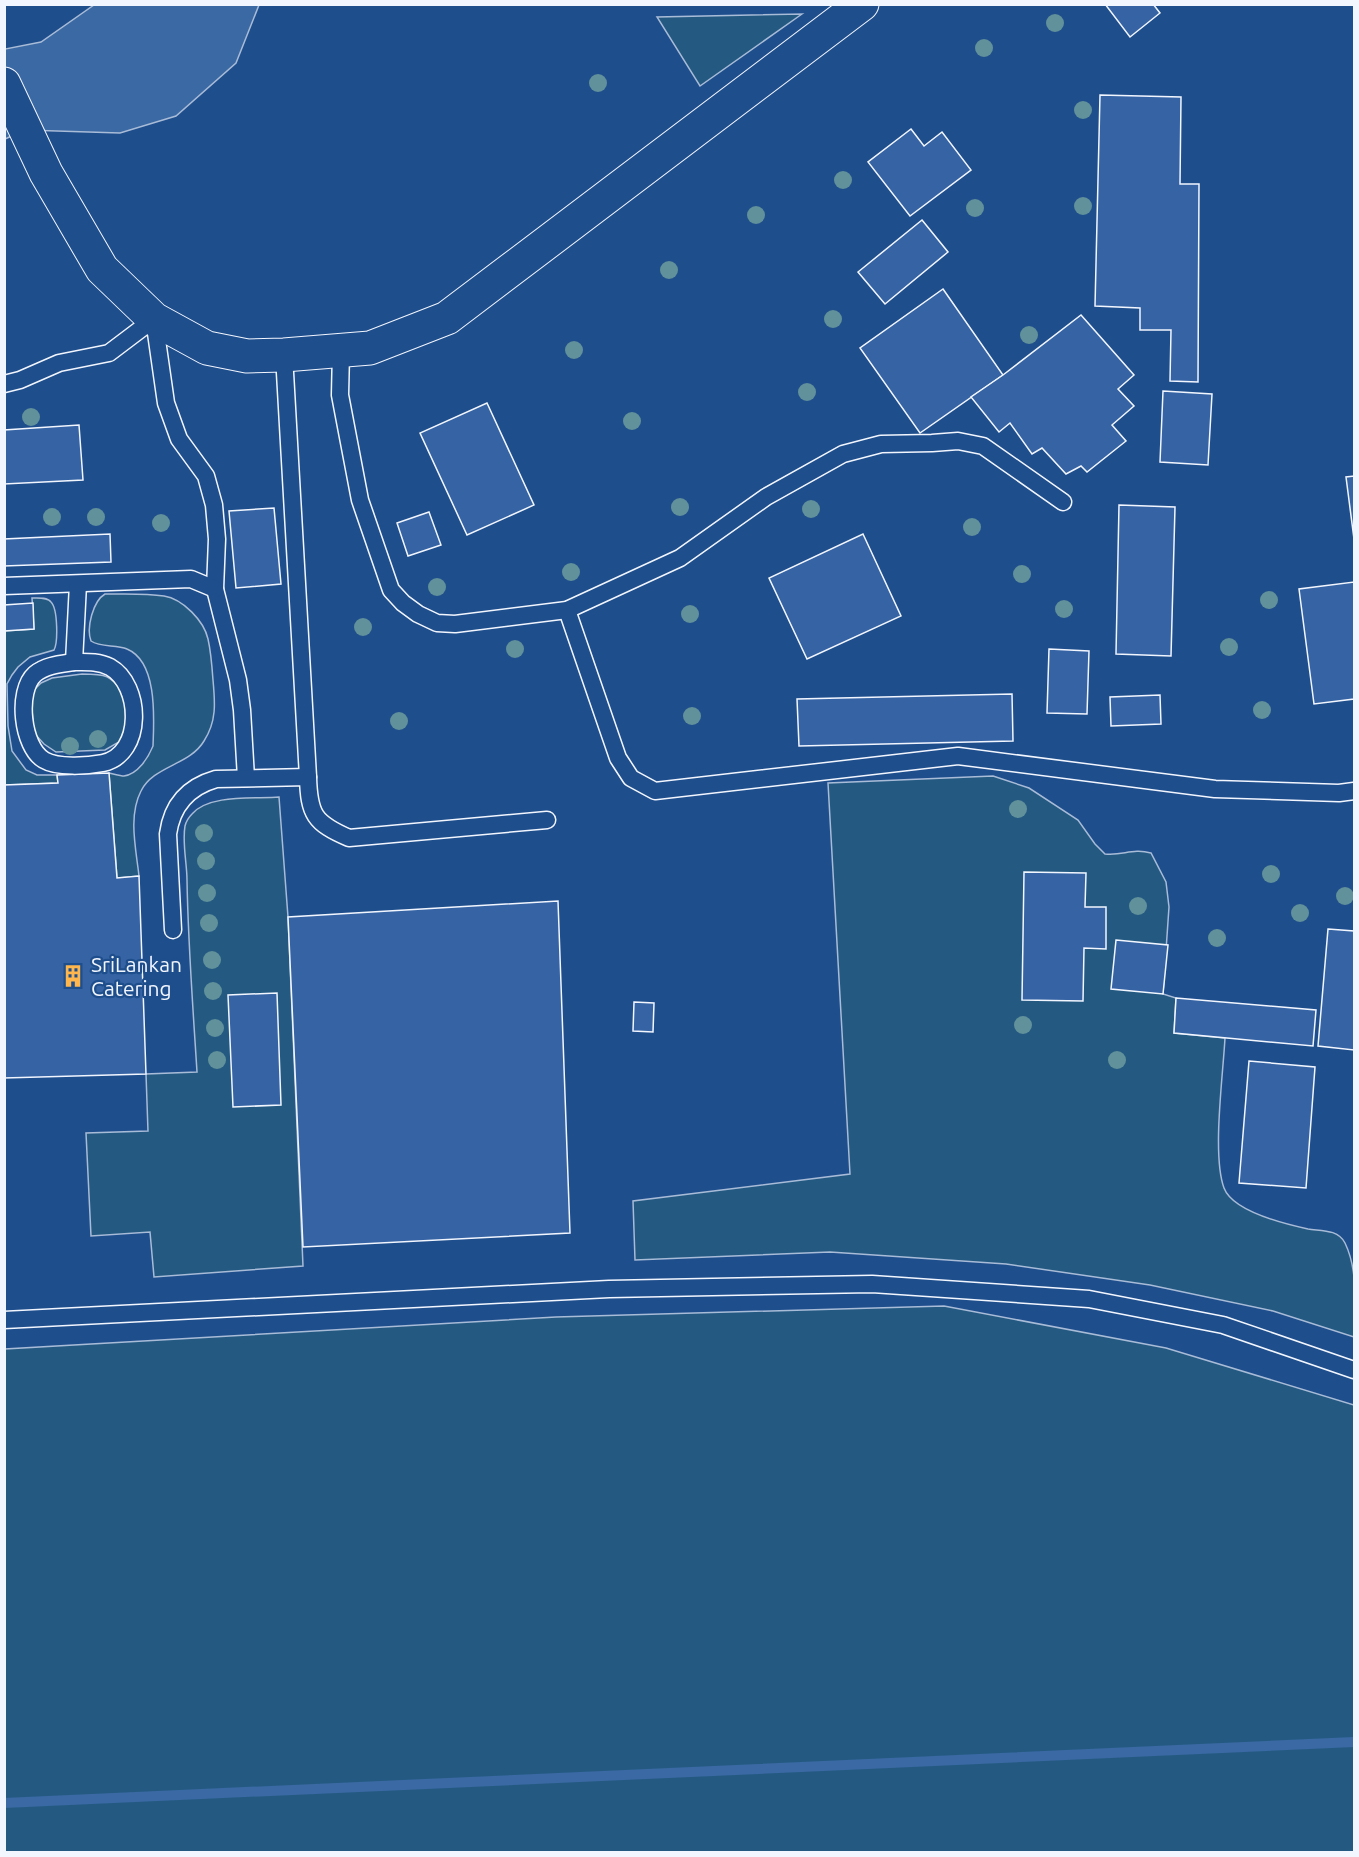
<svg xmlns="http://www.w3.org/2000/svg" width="1359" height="1857" font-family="Ubuntu,sans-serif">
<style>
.green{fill:#245a82;stroke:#a8bbd7;stroke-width:1.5}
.water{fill:#3b69a3;stroke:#a8bbd7;stroke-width:1.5}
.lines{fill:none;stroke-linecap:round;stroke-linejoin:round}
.stream{stroke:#3b69a3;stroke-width:10}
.building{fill:#3563a3;stroke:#f2f6ff;stroke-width:1.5}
.lane-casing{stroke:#f2f6ff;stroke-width:19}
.street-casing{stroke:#f2f6ff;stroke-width:35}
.lane{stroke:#1f4e8c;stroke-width:16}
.street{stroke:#1f4e8c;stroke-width:33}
.tree{fill:#61919a}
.labels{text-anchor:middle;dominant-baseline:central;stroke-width:4.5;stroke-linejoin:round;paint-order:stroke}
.poi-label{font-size:21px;fill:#f2f6ff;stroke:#1f4e8c;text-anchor:start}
</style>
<rect width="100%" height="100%" fill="#1f4e8c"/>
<g class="green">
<polygon points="802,14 700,86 657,17"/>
<path d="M105,594C124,594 145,593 164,596C183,599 204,621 208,639C211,652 212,666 213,680C215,702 217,721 204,741C190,765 153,766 141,791C128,816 136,849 139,876L117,878L109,773C114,774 120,776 124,776C138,774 148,758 153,746C154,719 158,662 127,649C116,644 101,648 91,641C86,628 93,601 105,594Z"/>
<path d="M32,598C38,598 47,597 51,602C58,609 58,643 54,650L30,657L18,667L12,675L7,684L8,726L12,751L26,770L37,775H57L58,783L5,785L4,631L34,629Z"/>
<path d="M82,674C107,674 109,675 125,693L126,733L119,742L105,750L56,752L44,744L34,733L31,698L33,691L41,683L52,678Z"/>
<path d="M993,776L1029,788L1078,820L1095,844L1105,854C1123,856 1132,848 1151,853L1166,882L1169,907L1163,994L1176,998L1174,1033L1225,1038C1223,1076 1212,1155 1224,1188C1233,1212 1285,1224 1308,1229C1321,1231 1338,1229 1345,1243C1359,1272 1354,1305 1354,1337L1273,1311L1150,1285L1006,1264L830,1252L635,1260L633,1201L850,1174L828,783Z"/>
<path d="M279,797L288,917L303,1266L154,1277L150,1232L91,1236L86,1133L148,1131L146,1074L197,1072C193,1008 188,944 187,880C187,863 182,843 185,826C186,822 189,817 192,814C209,794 254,799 279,797Z"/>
<polygon points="944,1306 1166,1348 1354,1405 1354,1852 5,1852 5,1349 556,1317"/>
</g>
<polygon class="water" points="94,5 259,5 236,63 176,116 120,133 25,130 5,139 5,49 41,42"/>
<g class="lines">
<polyline class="stream" points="4,1803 1354,1742"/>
</g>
<g class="building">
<polygon points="1105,4 1153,4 1160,13 1130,37"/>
<polygon points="1100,95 1181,97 1180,184 1199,184 1198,382 1170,381 1171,330 1140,330 1140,308 1095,306"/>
<polygon points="911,129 924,146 942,132 971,170 910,216 868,162"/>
<polygon points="922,220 948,252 885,304 858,272"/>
<polygon points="943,289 1003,375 920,433 860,348"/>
<polygon points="1081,315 1134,375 1118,389 1134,406 1112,425 1126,441 1087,472 1081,466 1066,474 1042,448 1032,454 1010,423 999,432 971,397 1003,375"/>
<polygon points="1163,391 1212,394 1208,465 1160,462"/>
<polygon points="487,403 534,505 467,535 420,433"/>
<polygon points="79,425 83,480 4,484 4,430"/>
<polygon points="1354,476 1354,539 1346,477"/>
<polygon points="1119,505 1175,507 1171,656 1116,654"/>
<polygon points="274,508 281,584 236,588 229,511"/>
<polygon points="429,512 441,545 408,556 397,523"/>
<polygon points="110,534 111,562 4,566 4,539"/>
<polygon points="863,534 901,616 807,659 769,578"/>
<polygon points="1354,582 1354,699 1314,704 1299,589"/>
<polygon points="33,603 34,629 4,631 4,605"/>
<polygon points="1049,649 1089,651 1087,714 1047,713"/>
<polygon points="1012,694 1013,741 799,746 797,699"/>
<polygon points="1160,695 1161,724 1111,726 1110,697"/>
<polygon points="109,773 117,878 139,876 146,1074 4,1078 4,785 58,783 57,775"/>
<polygon points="1024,872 1086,873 1085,907 1106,907 1106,949 1084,948 1083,1001 1022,1000"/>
<polygon points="558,901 570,1233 303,1247 288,917"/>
<polygon points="1328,929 1354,931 1354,1050 1318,1046"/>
<polygon points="1116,940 1168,945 1163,994 1111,989"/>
<polygon points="277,993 281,1105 233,1107 228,995"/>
<polygon points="1176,998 1316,1010 1313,1046 1174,1033"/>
<polygon points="634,1002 654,1003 653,1032 633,1031"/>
<polygon points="1249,1061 1315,1067 1306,1188 1239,1183"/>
</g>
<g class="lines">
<g class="lane-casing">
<g id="lane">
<polyline points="341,351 340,395 360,500 391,590 403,603 418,614 437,623 455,624 567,610 680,558 766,497 843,454 881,444 932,443 958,441 983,446 1063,502"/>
<polyline points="284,355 308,777"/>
<polyline points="4,384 20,380 59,363 109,353 154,319 166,403 179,439 206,476 214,505 217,539 215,589 238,680 242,710 246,778"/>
<polyline points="4,586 191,579 215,589"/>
<polyline points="567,610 618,758 631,778 655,791 958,756 1215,789 1339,793 1354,791"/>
<path d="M74,662C86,662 98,661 110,667C142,685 144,754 103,763C88,766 57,768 44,760C22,747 16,691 35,674C46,665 61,664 74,662Z"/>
<polyline points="74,662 78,584"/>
<path d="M173,930L168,834C172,805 188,787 216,779L308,777C309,814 314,823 349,838L547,820"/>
<polyline points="4,1320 609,1289 872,1284 1089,1299 1223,1325 1354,1370"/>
</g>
</g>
<g class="street-casing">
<polyline id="street" points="4,84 46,173 102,269 154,319 207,348 247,356 284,355 370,348 447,318 862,4"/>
</g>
<use href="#lane" class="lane"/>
<use href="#street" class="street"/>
</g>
<g class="tree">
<circle cx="1055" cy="23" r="9"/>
<circle cx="984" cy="48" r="9"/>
<circle cx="598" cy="83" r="9"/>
<circle cx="1083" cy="110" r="9"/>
<circle cx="843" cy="180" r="9"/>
<circle cx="1083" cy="206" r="9"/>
<circle cx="975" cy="208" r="9"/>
<circle cx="756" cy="215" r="9"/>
<circle cx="669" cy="270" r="9"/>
<circle cx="833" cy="319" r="9"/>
<circle cx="1029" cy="335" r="9"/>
<circle cx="574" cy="350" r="9"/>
<circle cx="807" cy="392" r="9"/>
<circle cx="31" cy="417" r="9"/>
<circle cx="632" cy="421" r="9"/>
<circle cx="680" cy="507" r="9"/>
<circle cx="811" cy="509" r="9"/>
<circle cx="52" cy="517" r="9"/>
<circle cx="96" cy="517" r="9"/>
<circle cx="161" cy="523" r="9"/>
<circle cx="972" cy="527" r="9"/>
<circle cx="571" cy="572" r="9"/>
<circle cx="1022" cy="574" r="9"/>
<circle cx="437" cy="587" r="9"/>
<circle cx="1269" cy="600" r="9"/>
<circle cx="1064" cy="609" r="9"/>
<circle cx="690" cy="614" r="9"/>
<circle cx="363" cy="627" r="9"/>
<circle cx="1229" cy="647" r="9"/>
<circle cx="515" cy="649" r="9"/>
<circle cx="1262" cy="710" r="9"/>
<circle cx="692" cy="716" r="9"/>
<circle cx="399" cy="721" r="9"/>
<circle cx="98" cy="739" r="9"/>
<circle cx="70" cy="746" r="9"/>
<circle cx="1018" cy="809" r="9"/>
<circle cx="204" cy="833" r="9"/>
<circle cx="206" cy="861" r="9"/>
<circle cx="1271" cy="874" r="9"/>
<circle cx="207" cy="893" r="9"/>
<circle cx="1345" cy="896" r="9"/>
<circle cx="1138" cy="906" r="9"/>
<circle cx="1300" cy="913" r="9"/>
<circle cx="209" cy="923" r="9"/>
<circle cx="1217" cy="938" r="9"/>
<circle cx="212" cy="960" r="9"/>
<circle cx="213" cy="991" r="9"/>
<circle cx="1023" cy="1025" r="9"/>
<circle cx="215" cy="1028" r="9"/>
<circle cx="217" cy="1060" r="9"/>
<circle cx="1117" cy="1060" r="9"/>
</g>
<defs>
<g id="building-bare" transform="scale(1.8)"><path d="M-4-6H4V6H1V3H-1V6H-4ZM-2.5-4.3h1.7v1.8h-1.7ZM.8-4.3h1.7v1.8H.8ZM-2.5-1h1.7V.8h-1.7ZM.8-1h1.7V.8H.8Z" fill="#ffb74d" stroke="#1f4e8c" stroke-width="2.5" paint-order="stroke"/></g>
</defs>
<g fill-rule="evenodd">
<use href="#building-bare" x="73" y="976"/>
</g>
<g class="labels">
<g class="poi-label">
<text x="91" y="964">SriLankan<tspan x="91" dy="24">Catering</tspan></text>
</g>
</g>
<rect width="1359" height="1857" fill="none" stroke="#f2f6ff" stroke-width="12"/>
</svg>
